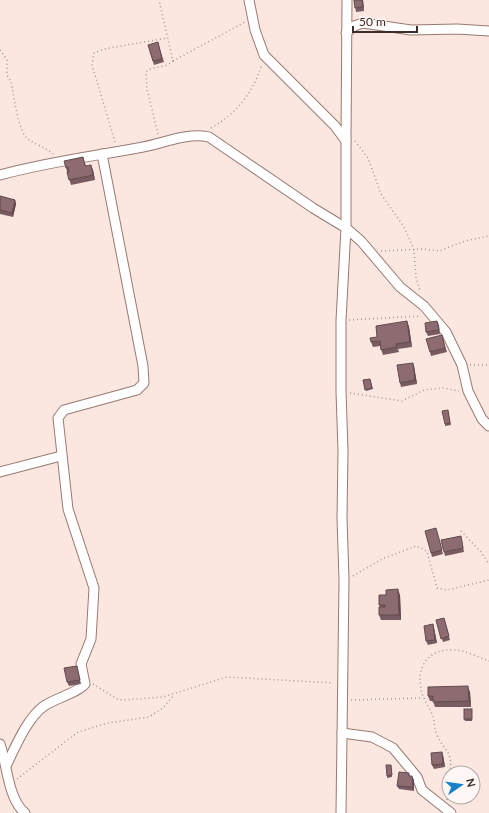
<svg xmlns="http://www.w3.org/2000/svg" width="489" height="813" font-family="Lato,sans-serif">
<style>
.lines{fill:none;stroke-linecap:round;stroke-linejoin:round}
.minor-casing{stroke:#997970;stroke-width:11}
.path{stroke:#a99791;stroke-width:1.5;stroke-dasharray:1 3;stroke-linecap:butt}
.minor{stroke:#fff;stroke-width:9}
.wall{fill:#785c61}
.shaded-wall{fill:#624b4f}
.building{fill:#8c6b71;stroke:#624b4f}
</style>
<rect width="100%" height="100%" fill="#fce7e0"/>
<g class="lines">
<g class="minor-casing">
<g id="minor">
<polyline points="249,0 255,30 264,55 335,126 346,141 346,228 341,320 341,391 343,451 342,518 344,580 341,813"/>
<polyline points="346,33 354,26 363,23 411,30 457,29 489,31"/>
<polyline points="346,141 347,0"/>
<path d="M0,175C47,162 95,156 143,147C164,143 188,132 209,137L313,208L346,228L361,241L400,287L424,306L446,332L462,365L468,391L482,419L489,426"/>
<polyline points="0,472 61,456"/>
<polyline points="342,733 372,737 393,748 417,777 422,790 451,813"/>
<path d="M0,744C7,764 8,799 25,813"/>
<path d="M6,766C15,748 27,718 44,706C54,699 79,692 85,684L81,664L91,639L94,588L68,509L58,418L64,410L137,390L144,383L143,366L102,154"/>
</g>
</g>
<g class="path">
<path d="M0,50L7,60V75L11,82C14,95 18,132 28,139C36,145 45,147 53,154"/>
<polyline points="173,61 245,22"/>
<path d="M211,128C237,113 253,93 262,64"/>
<path d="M158,134L147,89L146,72C153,65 165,69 173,61L159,0"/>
<polyline points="355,141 368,158 381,194 404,227 409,238 414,250 416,277 420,291"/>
<polyline points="115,142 92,65 94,53 104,49 167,38"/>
<polyline points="381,251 423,249 439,251 465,241 489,236"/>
<polyline points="349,320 421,316"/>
<polyline points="470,365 489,365"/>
<polyline points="350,393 402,401 424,390 443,388 459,391"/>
<polyline points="461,531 481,552 489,564"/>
<polyline points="353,576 382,559 416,546 424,549 427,552 437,588 447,590 489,580"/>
<polyline points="93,684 117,699 124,700 163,697 227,677 333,683"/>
<polyline points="351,700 423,698"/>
<path d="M450,773C453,749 444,752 437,735C434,729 435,723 433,717C430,707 422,698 421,689C416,665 430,648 454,650C465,650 478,657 489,661"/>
<polyline points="17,779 78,732 108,723 149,717 164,707 174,695"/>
<polyline points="447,800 449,785"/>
</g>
<use href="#minor" class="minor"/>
</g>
<g class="wall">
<polygon points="354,0 363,0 364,11 356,12"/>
<polygon points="148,45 159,46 164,62 154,65"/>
<polygon points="83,157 86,166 93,170 95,180 71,185 66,168"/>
<polygon points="0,196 15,200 16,204 13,217 0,214"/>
<polygon points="407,321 409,327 412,347 398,349 399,352 383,355 380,346 373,347 371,342 377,337"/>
<polygon points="437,321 439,325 440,334 428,336 426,332"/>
<polygon points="443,339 447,352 431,356 430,352"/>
<polygon points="414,366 417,384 401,387 400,383"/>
<polygon points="370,379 373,389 366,391 363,380"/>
<polygon points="448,410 451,425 445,426 445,424"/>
<polygon points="437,532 443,554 432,557 431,553"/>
<polygon points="462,540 464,552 445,556 444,552"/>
<polygon points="400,595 401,620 381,620 379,615 380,607 379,605"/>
<polygon points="444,618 450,640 443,642 436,620"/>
<polygon points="433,624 434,628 437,643 428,645 426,641"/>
<polygon points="77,666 81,684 69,686 67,682"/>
<polygon points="470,692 471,707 435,707 433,701 430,701 428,696"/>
<polygon points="472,709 472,721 465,721 464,719"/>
<polygon points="443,755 445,767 434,769 432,765"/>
<polygon points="391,765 392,777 387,778 387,776"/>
<polygon points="410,776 414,780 414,791 399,789 397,786"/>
</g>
<g class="shaded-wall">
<polygon points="362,0 363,0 364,11 363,7"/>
<polygon points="91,165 93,170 95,180 93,175"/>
<polygon points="15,200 16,204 13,217 12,213"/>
<polygon points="407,321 409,327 412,347 410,342"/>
<polygon points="413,363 414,366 417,384 415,380"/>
<polygon points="398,589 400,595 401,620 399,615"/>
<polygon points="433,624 434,628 437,643 435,640"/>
<polygon points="468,686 470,692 471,707 469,701"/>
<polygon points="442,752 443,755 445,767 443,764"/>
<polygon points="412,776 414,780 414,791 413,787"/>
</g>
<g class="building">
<polygon points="354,0 362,0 363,7 355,8"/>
<polygon points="158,42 162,59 153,61 148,45"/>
<polygon points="83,157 85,166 91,165 93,175 69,180 67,172 69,172 68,167 66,168 64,161"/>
<polygon points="0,196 15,200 12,213 0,210"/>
<polygon points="407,321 410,342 396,344 397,347 381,350 380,341 371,342 370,338 377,337 376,326"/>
<polygon points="437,321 439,330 426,332 425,323"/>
<polygon points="442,335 445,348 430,352 426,339"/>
<polygon points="413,363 415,380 400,383 397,365"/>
<polygon points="370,379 372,388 365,390 363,380"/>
<polygon points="448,410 450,423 445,424 442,411"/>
<polygon points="436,528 442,550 431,553 425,531"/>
<polygon points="461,536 463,548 444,552 441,540"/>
<polygon points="398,589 399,615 379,615 379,607 385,607 385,605 379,605 379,595 386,595 386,590"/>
<polygon points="444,618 449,636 441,639 436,620"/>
<polygon points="433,624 435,640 426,641 424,626"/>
<polygon points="77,666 80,680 67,682 64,668"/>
<polygon points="468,686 469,701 433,702 433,696 428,696 428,687"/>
<rect x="464" y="709" width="8" height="10"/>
<polygon points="442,752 443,764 432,765 431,753"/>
<polygon points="386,765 391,765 392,775 387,776"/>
<polygon points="399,772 409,773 409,776 412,776 413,787 397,786"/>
</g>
<g transform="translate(461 785) rotate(77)"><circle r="19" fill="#fff7f5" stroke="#b1a6a3"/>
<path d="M0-3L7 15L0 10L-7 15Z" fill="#1781cc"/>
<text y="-6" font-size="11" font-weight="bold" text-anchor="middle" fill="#3b2d29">N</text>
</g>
<path d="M353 26v6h64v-6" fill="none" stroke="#3b2d29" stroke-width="2"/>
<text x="359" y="26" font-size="12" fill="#3b2d29" stroke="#fff7f5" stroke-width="3" paint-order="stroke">50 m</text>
</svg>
